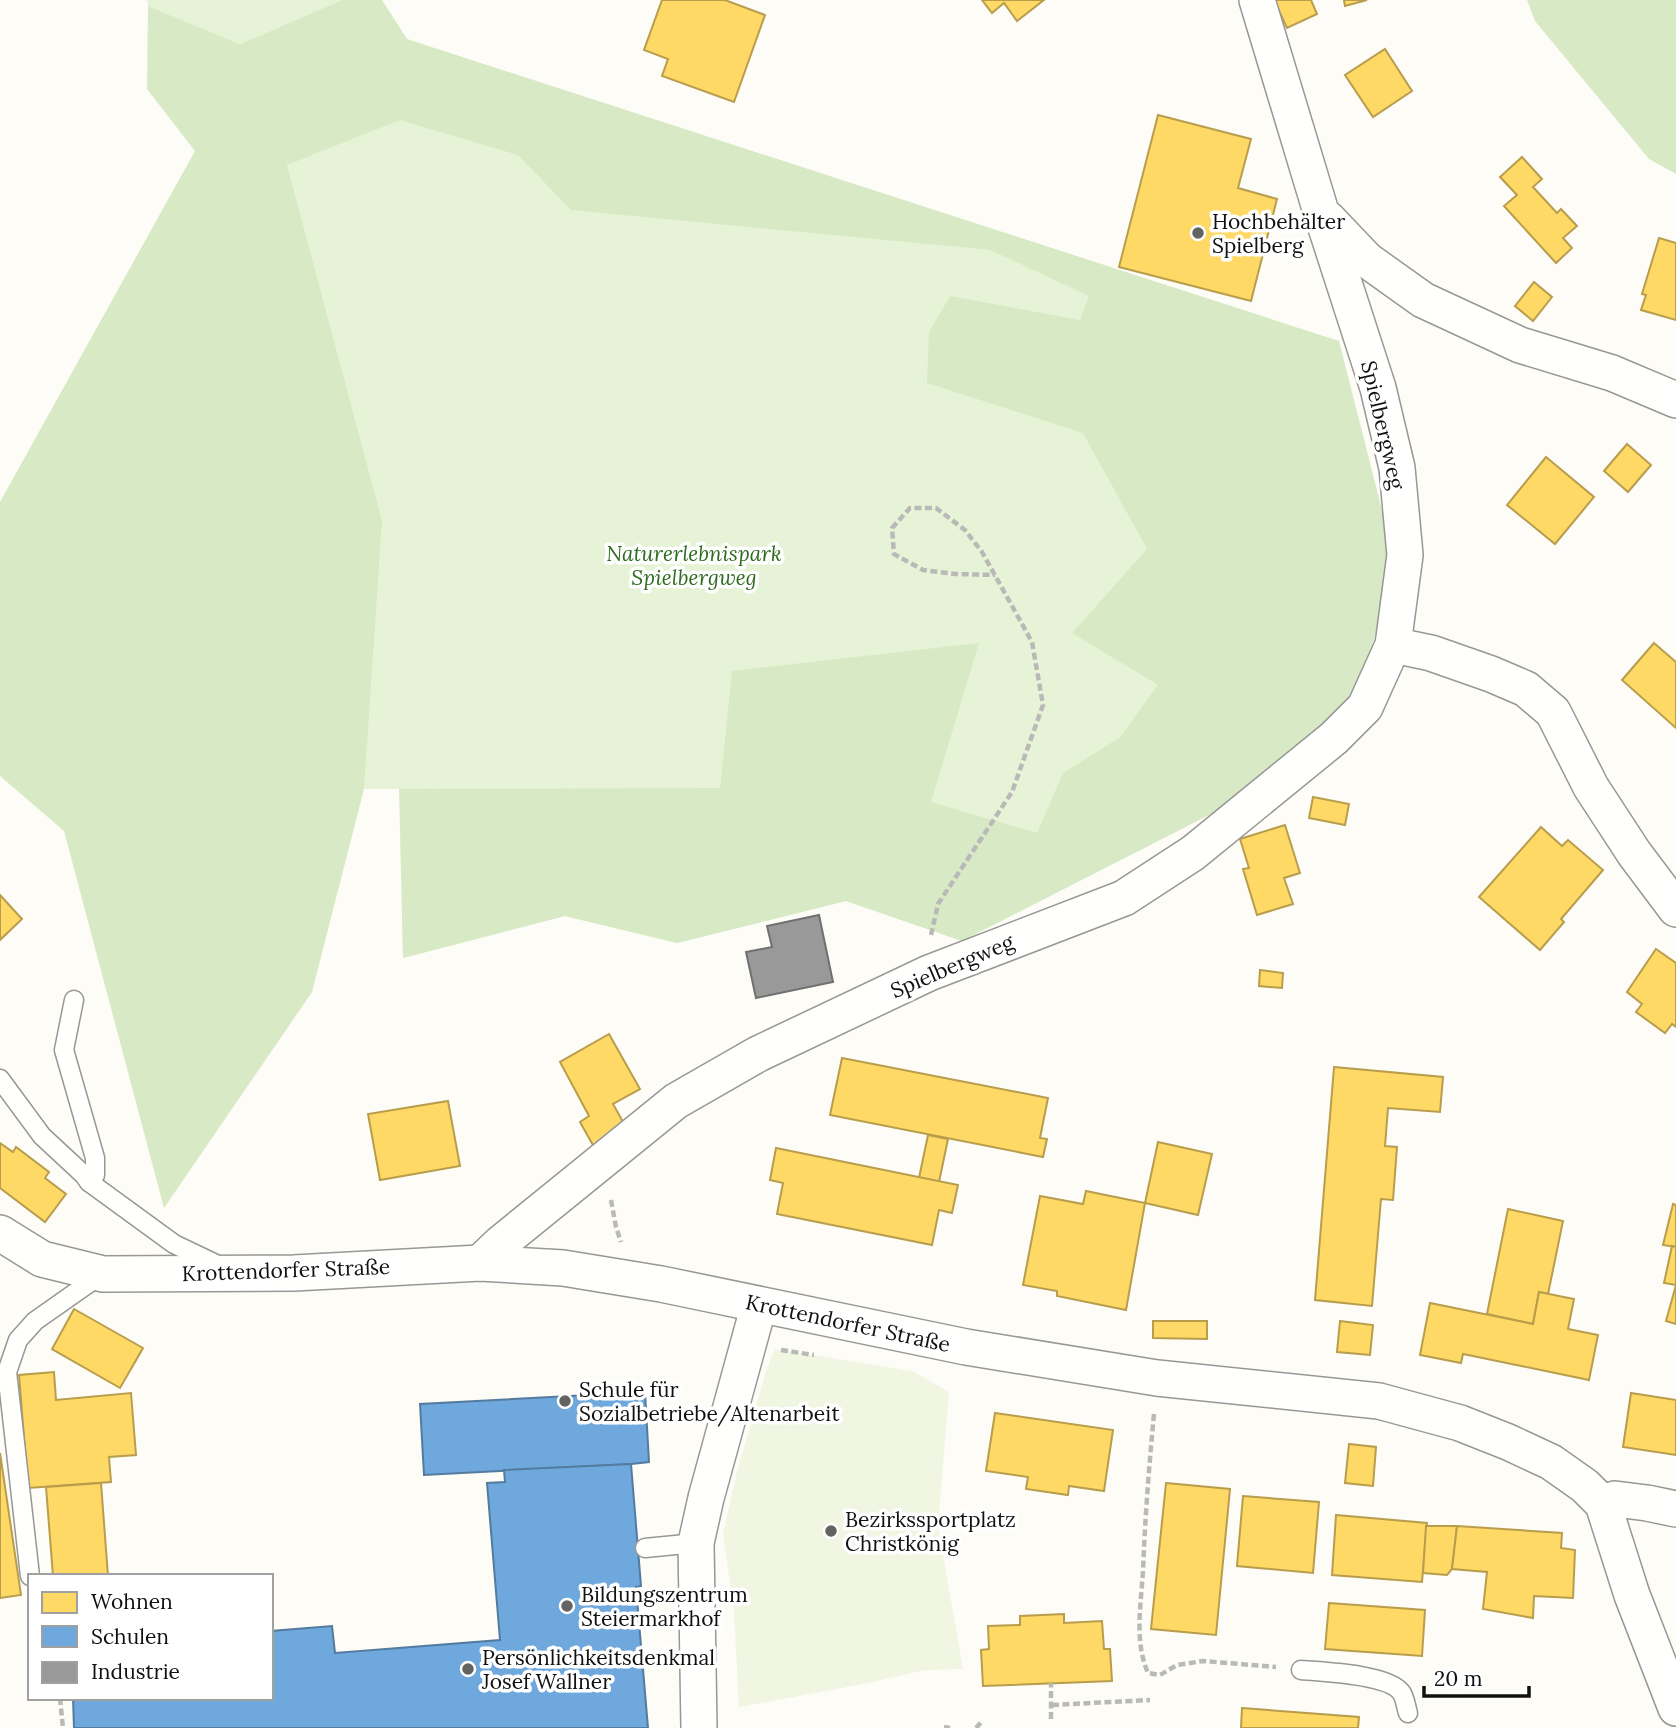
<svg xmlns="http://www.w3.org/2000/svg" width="1676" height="1728" font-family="Lora,serif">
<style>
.green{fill:#e7f3d7}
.forest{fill:#d8eac5}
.pitch{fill:#f0f6e1}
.homes{fill:#ffd966;stroke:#b89d4c;stroke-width:2}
.schools{fill:#6fa8dc;stroke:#537b9f;stroke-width:2}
.industry{fill:#999;stroke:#707070;stroke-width:2}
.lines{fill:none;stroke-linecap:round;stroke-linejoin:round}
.service-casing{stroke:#979795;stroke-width:21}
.minor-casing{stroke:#979795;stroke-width:38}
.path{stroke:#b9b9b8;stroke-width:4.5;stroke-dasharray:7 3.5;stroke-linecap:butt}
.service{stroke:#fffffe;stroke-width:18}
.minor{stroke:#fffffe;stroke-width:35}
.poi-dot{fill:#646362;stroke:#fff;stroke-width:2.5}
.labels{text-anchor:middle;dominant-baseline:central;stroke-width:7;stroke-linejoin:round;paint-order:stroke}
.poi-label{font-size:21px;fill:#111;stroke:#fff;text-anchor:start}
.street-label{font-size:21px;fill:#111;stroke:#fff}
.park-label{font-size:21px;font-style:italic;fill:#2f6b1f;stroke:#fff}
</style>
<rect width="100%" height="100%" fill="#fdfcf7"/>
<g class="green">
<polygon points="147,0 342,0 240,44 148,6"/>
<polygon points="408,105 938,245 990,250 1032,269 1078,281 1338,559 962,941 846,901 677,943 565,916 403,958 400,789 364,789 366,756 243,459 289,150"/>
</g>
<g class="forest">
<polygon points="342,0 382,0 407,39 1339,341 1395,561 1348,734 1315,761 962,941 846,901 677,943 565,916 403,958 399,789 720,788 732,671 979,643 931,802 1037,833 1063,773 1120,737 1158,685 1072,633 1147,549 1083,433 927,383 929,332 950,296 1080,320 1089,296 990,250 571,210 518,155 400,120 287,165 382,521 364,789 312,992 164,1208 64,831 0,776 0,502 195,151 147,89 148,6 240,44"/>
<polygon points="1527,0 1676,0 1676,174 1649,159 1535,21"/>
</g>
<polygon class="pitch" points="775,1349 912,1371 949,1392 938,1527 963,1669 925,1670 863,1684 739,1707 734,1611 723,1534 737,1472 766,1371"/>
<g class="homes">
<polygon points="662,0 725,0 765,15 734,102 662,76 668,59 644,50"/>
<polygon points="982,0 1044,0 1017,21 1004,3 992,13"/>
<polygon points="1274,0 1311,0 1317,14 1287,28"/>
<polygon points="1344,0 1367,0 1345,6"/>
<polygon points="1385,49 1412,91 1373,117 1345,75"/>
<polygon points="1158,115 1251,139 1238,188 1277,199 1251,301 1119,267"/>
<polygon points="1522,157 1542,179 1533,187 1557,213 1561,209 1577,226 1563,238 1572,248 1556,263 1504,206 1517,195 1500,177"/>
<polygon points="1659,238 1676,243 1676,320 1641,310 1646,295 1642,294"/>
<polygon points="1534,282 1552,297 1533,321 1515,306"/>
<polygon points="1627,444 1651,465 1628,492 1604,471"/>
<polygon points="1546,457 1594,497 1555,544 1507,505"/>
<polygon points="1654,643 1676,662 1676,728 1622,680"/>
<polygon points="1313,797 1349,804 1345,825 1309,818"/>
<polygon points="1285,825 1300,873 1284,878 1293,904 1257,915 1243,869 1249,868 1240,839"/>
<polygon points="1541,827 1562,846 1568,840 1603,870 1561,919 1564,922 1540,950 1479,897"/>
<polygon points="0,895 22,919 0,940"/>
<polygon points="1656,949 1676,963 1676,1027 1672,1024 1665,1033 1636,1012 1642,1004 1627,992"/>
<polygon points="1260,970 1283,973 1282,988 1259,986"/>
<polygon points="609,1034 640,1089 613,1104 627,1129 594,1147 580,1122 589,1116 560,1062"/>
<polygon points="842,1058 1048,1098 1040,1138 1047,1139 1043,1157 830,1115"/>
<polygon points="1334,1067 1443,1077 1440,1112 1388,1108 1385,1146 1397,1147 1393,1200 1381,1199 1372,1306 1315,1300"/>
<polygon points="448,1101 460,1166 380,1180 368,1114"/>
<polygon points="928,1135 948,1139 939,1182 919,1178"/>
<polygon points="1158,1142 1212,1154 1198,1215 1145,1203"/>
<polygon points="0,1143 13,1152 16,1147 49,1172 45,1178 66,1194 45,1222 0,1188"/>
<polygon points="776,1148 958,1185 952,1213 939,1210 932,1245 777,1214 783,1183 770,1180"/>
<polygon points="1086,1191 1145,1203 1126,1310 1057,1296 1057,1291 1023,1285 1040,1196 1083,1204"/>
<polygon points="1673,1204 1676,1205 1676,1247 1663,1245"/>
<polygon points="1508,1209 1563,1221 1548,1294 1539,1292 1533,1324 1487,1314"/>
<polygon points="1672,1246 1676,1247 1676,1285 1664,1283"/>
<polygon points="1676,1285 1676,1324 1666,1321"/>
<polygon points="1539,1292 1574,1299 1568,1329 1598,1335 1589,1380 1463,1354 1461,1363 1420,1355 1430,1303 1533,1324"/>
<polygon points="74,1309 143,1348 120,1388 52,1349"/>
<polygon points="1153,1321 1207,1321 1207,1339 1153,1338"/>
<polygon points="1340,1321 1373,1325 1370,1355 1337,1352"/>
<polygon points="54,1372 56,1400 131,1393 136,1455 109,1457 111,1482 28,1488 19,1375"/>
<polygon points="1631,1393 1676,1400 1676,1455 1623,1447"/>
<polygon points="995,1413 1113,1430 1104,1491 1069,1486 1068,1495 1026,1489 1028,1477 986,1471"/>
<polygon points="1349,1444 1376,1447 1373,1486 1345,1483"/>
<polygon points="0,1453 21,1595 0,1598"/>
<polygon points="101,1483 108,1576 53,1576 46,1487"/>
<polygon points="1166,1483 1230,1489 1216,1635 1151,1629"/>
<polygon points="1243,1496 1319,1502 1313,1573 1237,1566"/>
<polygon points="1336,1515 1427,1523 1422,1582 1332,1575"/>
<polygon points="1426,1526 1457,1526 1452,1569 1447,1575 1423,1573"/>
<polygon points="1457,1526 1562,1533 1561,1548 1575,1550 1573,1598 1534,1596 1533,1618 1483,1609 1487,1572 1452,1569"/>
<polygon points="1329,1603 1425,1610 1422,1656 1325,1649"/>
<polygon points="1064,1614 1064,1623 1102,1621 1104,1649 1110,1649 1112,1681 983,1686 981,1650 989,1649 988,1626 1020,1625 1020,1616"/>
<polygon points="1242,1708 1359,1717 1358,1728 1241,1728"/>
</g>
<g class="schools">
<polygon points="645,1392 649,1462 631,1464 424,1475 420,1404"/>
<polygon points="631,1464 641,1586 636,1587 648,1728 74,1728 73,1698 271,1698 271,1631 332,1626 335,1653 500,1640 487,1483 505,1482 504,1470"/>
</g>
<polygon class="industry" points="819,915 833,982 756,998 746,952 772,947 767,926"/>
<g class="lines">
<g class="service-casing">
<g id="service">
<polyline points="74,1000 64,1050 95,1158 95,1175 89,1182"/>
<polyline points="0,1079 42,1136 84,1175 89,1182 174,1244 220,1266"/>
<polyline points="645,1548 696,1543"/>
<polyline points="30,1576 7,1372 18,1340 35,1321 102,1274"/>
<path d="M1301,1670C1324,1672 1387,1674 1401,1692C1405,1697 1406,1707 1408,1713"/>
</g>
</g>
<g class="minor-casing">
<g id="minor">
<polyline points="1328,219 1367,260 1423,300 1520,345 1612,373 1676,400"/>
<polyline points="1393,645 1431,653 1491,674 1526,689 1553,712 1591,787 1634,853 1676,909"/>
<polyline points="0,1233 42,1259 103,1274 294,1273 480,1263 563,1268 661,1284 966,1347 1157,1378 1379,1401 1460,1423 1508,1442 1551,1462 1585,1486 1603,1504 1632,1595 1676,1708"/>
<polyline points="480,1263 501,1243 676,1101 758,1054 929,973 1124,898 1193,853 1334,738 1365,707 1393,645 1405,555 1397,468 1378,388 1321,212 1257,0"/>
<polyline points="1603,1504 1615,1499 1647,1503 1676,1509"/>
<polyline points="699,1728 696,1543 706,1498 759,1305"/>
</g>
</g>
<g class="path">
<polyline points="931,935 938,904 1012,792 1043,705 1032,642 982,552 965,530 936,508 910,508 892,528 894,554 923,570 955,574 995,575"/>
<polyline points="611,1200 616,1227 621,1242"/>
<polyline points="781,1350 814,1355"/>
<path d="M1154,1414C1149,1466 1145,1519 1143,1571C1141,1605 1134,1641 1148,1673L1160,1675L1177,1665L1203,1661L1276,1667"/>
<polyline points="60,1698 63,1728"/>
<polyline points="1052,1705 1150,1700"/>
<polyline points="1051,1719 1051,1683"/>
<polyline points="944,1727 950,1728"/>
<polyline points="976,1728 983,1720"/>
</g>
<use href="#service" class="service"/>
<use href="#minor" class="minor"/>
</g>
<g class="poi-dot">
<circle cx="1198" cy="233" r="7"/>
<circle cx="565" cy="1401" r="7"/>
<circle cx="831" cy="1531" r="7"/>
<circle cx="567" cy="1606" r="7"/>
<circle cx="468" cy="1669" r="7"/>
</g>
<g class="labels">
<g class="poi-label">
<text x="1212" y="221">Hochbehälter<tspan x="1212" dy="24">Spielberg</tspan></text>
<text x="579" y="1389">Schule für<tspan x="579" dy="24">Sozialbetriebe/Altenarbeit</tspan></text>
<text x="845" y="1519">Bezirkssportplatz<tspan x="845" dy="24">Christkönig</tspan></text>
<text x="581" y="1594">Bildungszentrum<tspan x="581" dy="24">Steiermarkhof</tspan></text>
<text x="482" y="1657">Persönlichkeitsdenkmal<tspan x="482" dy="24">Josef Wallner</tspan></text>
</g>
<g class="street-label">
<text transform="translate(1383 425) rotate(77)">Spielbergweg</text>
<text transform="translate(952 966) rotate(-23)">Spielbergweg</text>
<text transform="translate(286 1270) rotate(-2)">Krottendorfer Straße</text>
<text transform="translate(848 1323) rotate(12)">Krottendorfer Straße</text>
</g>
<g class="park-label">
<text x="694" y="553">Naturerlebnispark<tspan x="694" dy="24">Spielbergweg</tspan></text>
</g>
</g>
<rect x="28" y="1574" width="245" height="126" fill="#ffffff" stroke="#a0a0a0" stroke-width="2"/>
<rect x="42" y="1592" width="35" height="21" fill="#ffd966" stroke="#a0a0a0" stroke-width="2"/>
<text x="91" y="1609" font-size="21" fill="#111111">Wohnen</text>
<rect x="42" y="1626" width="35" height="21" fill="#6fa8dc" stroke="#a0a0a0" stroke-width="2"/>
<text x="91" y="1644" font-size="21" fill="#111111">Schulen</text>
<rect x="42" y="1662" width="35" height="21" fill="#999999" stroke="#a0a0a0" stroke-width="2"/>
<text x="91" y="1679" font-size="21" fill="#111111">Industrie</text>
<path d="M1424 1686v10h105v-10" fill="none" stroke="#111111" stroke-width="3.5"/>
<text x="1434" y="1686" font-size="21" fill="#111111" stroke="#ffffff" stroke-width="5" paint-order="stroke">20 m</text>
</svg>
